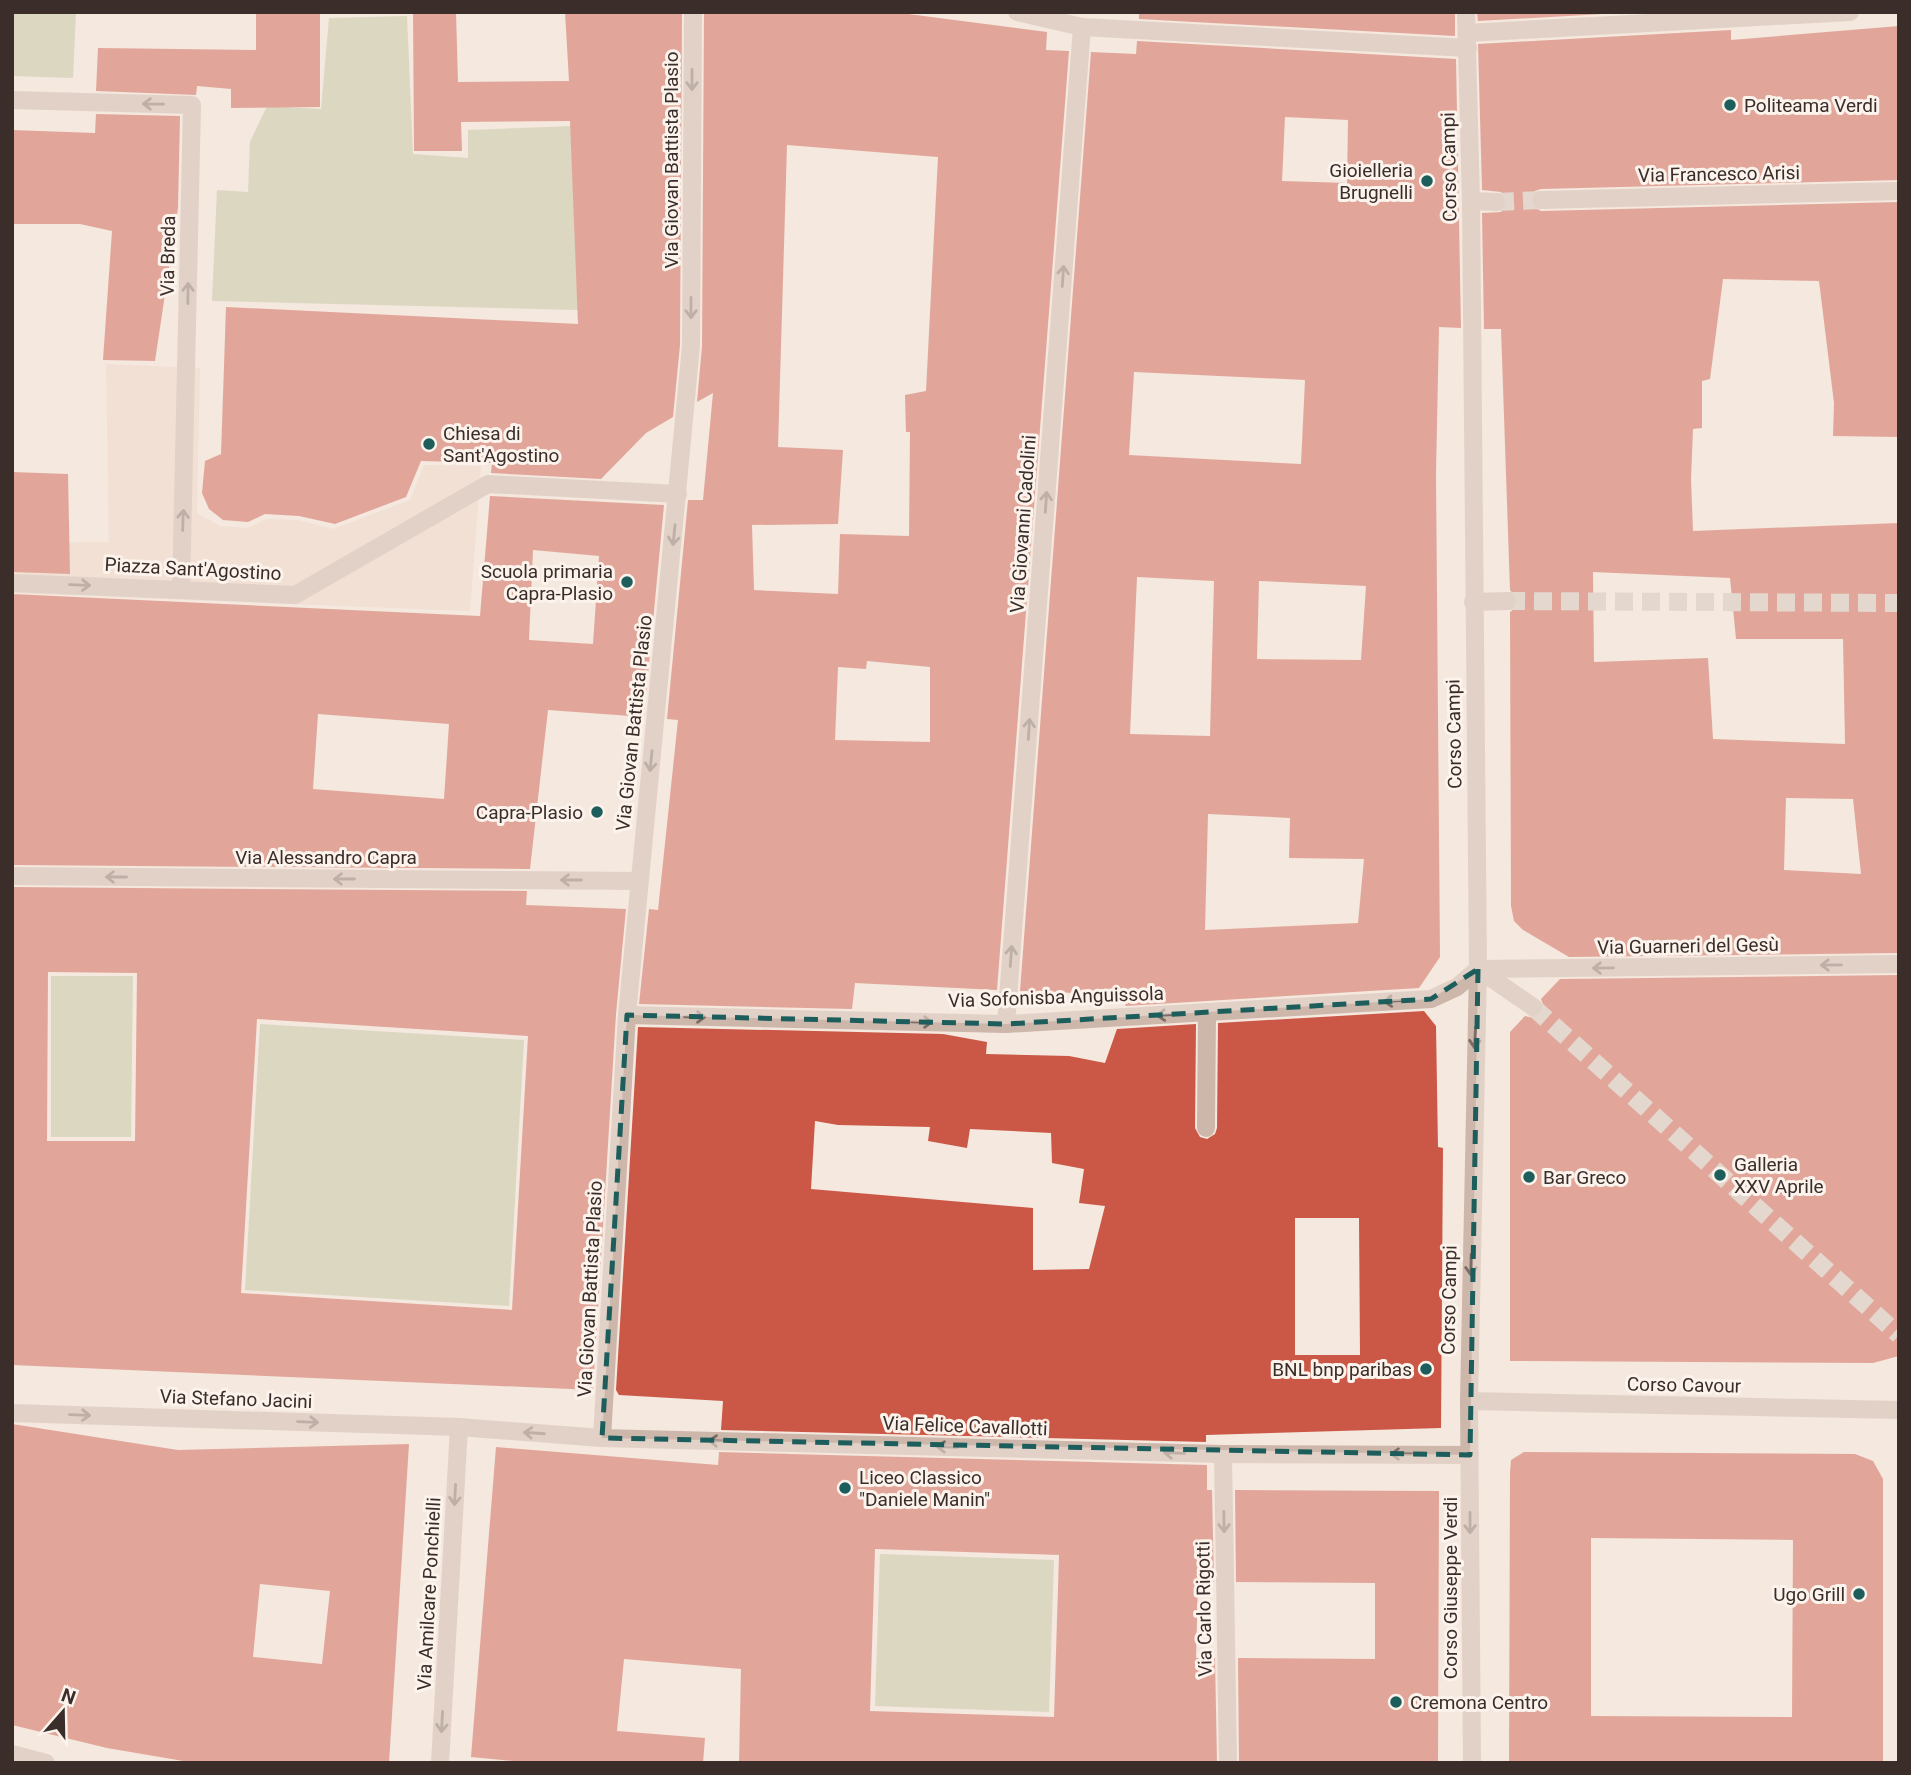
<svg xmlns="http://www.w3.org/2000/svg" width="1911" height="1775" font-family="Roboto,sans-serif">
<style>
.green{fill:#bcc49e}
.plaza{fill:#edd7c6}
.building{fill:#cb5846;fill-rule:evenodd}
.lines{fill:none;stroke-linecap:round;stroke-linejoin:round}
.street-tunnel{stroke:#cfc3bb;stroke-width:18;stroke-dasharray:18 9;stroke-linecap:butt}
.street{stroke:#cdb6aa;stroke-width:18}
.oneway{stroke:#7c6b64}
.marked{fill:none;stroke:#1d5e5c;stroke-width:5;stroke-dasharray:14 9;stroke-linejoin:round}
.poi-dot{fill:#1d5e5c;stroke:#fbf3ec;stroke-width:2.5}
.labels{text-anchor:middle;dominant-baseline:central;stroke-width:6;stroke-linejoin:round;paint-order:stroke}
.poi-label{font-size:19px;fill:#3a2d2a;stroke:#fbf3ec;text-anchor:start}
.street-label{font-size:19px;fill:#3a2d2a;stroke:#fbf3ec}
</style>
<rect width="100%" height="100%" fill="#f4e8df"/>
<g class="green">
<polygon points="12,12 76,12 73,78 12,76"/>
<polygon points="407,16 413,154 468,158 468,130 572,126 579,310 212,301 217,190 248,192 250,142 267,106 321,109 329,18"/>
<polygon points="51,976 133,976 131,1137 51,1137"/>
<polygon points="260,1024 524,1040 509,1306 245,1290"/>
<polygon points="880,1554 1054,1560 1049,1712 875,1706"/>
</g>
<polygon class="plaza" points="106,364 200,368 197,513 220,526 248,528 266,519 298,520 333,529 410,500 424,465 481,466 470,611 12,593 12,543 109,542"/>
<g class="building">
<polygon points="256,12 320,12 320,107 231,108 231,89 197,86 196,95 96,91 98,48 256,50"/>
<polygon points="413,12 456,12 458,82 569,81 565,12 682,12 680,345 673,417 646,433 601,479 491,473 492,463 421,461 406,497 335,524 299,516 265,514 248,522 223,520 209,509 202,493 205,461 221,454 226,307 578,324 570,121 461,122 462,151 414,151"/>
<path d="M704,12H893L1047,32L1046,50L1069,51L997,990L855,983L852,1009L639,1004L649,909L658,910L678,720L667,719L688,500H703L713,393L697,402L702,346ZM787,145L938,157L926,391L905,395L906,432H910L909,536L840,534L838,594L754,590L752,525L838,524L843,450L778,447ZM867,661L930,667V742L835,740L838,667L866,669Z"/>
<polygon points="1139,12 1455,12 1455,36 1139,19"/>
<polygon points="1477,12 1638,12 1478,21"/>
<path d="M1899,26V180L1541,189L1535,191L1530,200L1532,206L1541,211L1899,202V437L1833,436L1834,403L1819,281L1723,279L1710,379L1702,381V428L1693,429L1691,479L1693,531L1899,523V953L1569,957L1523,930L1514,921L1511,906L1510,612L1517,607L1518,600L1510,590L1501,329H1484L1482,213L1501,212L1507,202L1501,192L1482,190L1478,44L1731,30V40ZM1593,572L1730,578L1736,639H1843L1845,744L1713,739L1708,658L1594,662ZM1786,798L1853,799L1861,874L1784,870Z"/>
<path d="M1137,41L1456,59L1461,328L1439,327L1436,473L1440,957L1419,988L1125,1006L1129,995L1020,991L1091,52L1136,54ZM1285,117L1348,120L1347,183L1282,181ZM1134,372L1305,380L1301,464L1129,455ZM1137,577L1214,581L1210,736L1130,734ZM1259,581L1366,586L1361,660L1257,659ZM1208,814L1290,818L1289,858L1364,859L1358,923L1205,930Z"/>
<polygon points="96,114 180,116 178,208 155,361 103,360 112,231 80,224 12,224 12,130 95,133"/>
<polygon points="12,472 68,474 70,574 12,572"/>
<path d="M490,496L664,505L644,717L548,710L530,869L12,865V594L480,616ZM533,550L599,556L593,644L529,640ZM318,714L449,724L444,799L313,789Z"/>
<path d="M12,887L527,891L526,905L626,909L616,1014L593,1390L12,1365ZM48,972L137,973L135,1141H47ZM257,1019L528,1036L512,1310L241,1293Z"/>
<polygon points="1899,975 1899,1356 1873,1363 1510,1361 1510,1032 1525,1016 1533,1018 1542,1014 1544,1007 1541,999 1560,979"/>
<path d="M1424,1011L1436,1026L1438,1147L1443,1148L1441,1428L1206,1435V1442L721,1430L723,1401L619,1395L616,1390L638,1027L943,1034L987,1042L986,1054L1069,1056L1105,1063L1117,1029L1196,1024L1195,1128L1200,1137L1207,1139L1215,1134L1217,1128L1218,1023ZM815,1121L838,1125L930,1127L928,1141L967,1148L970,1129L1051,1133L1052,1163L1084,1169L1079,1203L1105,1206L1089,1269L1033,1270V1208L811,1189ZM1295,1218H1359L1360,1355H1295Z"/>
<path d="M12,1424L178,1450L409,1444L389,1763H195L107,1748L12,1725ZM260,1584L330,1591L322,1664L253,1657Z"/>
<path d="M496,1447L718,1465L719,1452L1207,1465V1490H1212L1214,1582L1198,1581L1196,1658H1215L1217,1763H739L741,1669L624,1659L617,1731L705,1738L703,1763H534L471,1757ZM875,1549L1059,1555L1054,1717L870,1711Z"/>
<path d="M1524,1452L1855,1454L1873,1461L1883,1479V1763H1509L1510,1472L1511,1460ZM1591,1538L1793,1540L1792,1717L1591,1716Z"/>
<polygon points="1235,1490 1439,1491 1438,1763 1239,1763 1238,1658 1375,1659 1375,1583 1236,1582"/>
</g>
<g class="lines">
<g class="street-tunnel">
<polyline points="1496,202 1541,200"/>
<polyline points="1507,601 1899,603"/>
<polyline points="1533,1007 1899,1335"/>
</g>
<g class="street">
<polyline points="1017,12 1082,27 1468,48"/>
<polyline points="1466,12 1471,201 1478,969 1469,1401 1472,1763"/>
<polyline points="1467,33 1850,12"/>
<polyline points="12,100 192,105 181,589"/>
<polyline points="1541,200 1899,191"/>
<polyline points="1471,201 1496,202"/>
<polyline points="12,583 295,595 488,484 678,494"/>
<polyline points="1473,602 1507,601"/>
<polyline points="12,876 639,881"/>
<polyline points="1478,969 1899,964"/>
<polyline points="1478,969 1533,1007"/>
<polyline points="627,1015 1006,1024 1431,999 1457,987 1478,969"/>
<polyline points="1006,1024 1082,27"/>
<polyline points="1206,1128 1207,1012"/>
<polyline points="1469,1401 1899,1410"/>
<polyline points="12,1413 459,1427 602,1438 1223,1454 1470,1455"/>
<polyline points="602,1438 627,1015 691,346 693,12"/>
<polyline points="1223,1454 1228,1763"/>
<polyline points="12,1754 46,1763"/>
<polyline points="440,1763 459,1427"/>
</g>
</g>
<defs><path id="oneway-shaft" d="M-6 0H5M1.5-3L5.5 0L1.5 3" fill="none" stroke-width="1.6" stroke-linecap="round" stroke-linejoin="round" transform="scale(1.75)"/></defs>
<g class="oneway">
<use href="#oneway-shaft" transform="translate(692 80) rotate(90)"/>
<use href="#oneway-shaft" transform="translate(153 104) rotate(-179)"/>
<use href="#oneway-shaft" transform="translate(1063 276) rotate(-86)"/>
<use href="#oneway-shaft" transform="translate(188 293) rotate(-89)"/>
<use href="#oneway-shaft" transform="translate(691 308) rotate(90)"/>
<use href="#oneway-shaft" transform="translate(1046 502) rotate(-86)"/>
<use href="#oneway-shaft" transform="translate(183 520) rotate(-88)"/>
<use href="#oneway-shaft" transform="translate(674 535) rotate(96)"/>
<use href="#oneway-shaft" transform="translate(80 585) rotate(2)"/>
<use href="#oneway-shaft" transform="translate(1029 729) rotate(-86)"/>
<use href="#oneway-shaft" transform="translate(651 761) rotate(96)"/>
<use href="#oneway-shaft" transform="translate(116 877) rotate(-180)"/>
<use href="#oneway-shaft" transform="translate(344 879) rotate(-180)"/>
<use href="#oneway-shaft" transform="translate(571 880) rotate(-180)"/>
<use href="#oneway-shaft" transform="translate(1011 956) rotate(-86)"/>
<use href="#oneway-shaft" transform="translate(1831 965) rotate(179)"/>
<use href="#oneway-shaft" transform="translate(1603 968) rotate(179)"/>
<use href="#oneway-shaft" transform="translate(1394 1001) rotate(177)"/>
<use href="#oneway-shaft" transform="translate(1167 1015) rotate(177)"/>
<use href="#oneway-shaft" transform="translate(695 1017) rotate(1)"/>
<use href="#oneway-shaft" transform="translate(922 1022) rotate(1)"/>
<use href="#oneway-shaft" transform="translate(1475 1038) rotate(93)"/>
<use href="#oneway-shaft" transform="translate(1471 1265) rotate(91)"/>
<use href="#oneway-shaft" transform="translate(80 1415) rotate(2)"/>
<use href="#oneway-shaft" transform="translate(308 1422) rotate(2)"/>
<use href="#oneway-shaft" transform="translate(534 1433) rotate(-176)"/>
<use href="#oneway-shaft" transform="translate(719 1441) rotate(-178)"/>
<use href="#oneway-shaft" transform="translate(947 1447) rotate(-178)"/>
<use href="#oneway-shaft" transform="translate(1174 1453) rotate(-178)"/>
<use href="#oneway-shaft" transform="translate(1401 1454) rotate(180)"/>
<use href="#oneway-shaft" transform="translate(455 1495) rotate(93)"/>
<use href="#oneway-shaft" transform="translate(1224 1522) rotate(89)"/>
<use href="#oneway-shaft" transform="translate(1470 1523) rotate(90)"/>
<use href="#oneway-shaft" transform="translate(442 1722) rotate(93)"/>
</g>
<path d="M0 0H1911V1775H0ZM1478,969L1470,1455L602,1438L627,1015L1006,1024L1431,999Z" fill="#f4e8df" fill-opacity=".55" fill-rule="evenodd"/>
<path class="marked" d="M1478,969L1470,1455L602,1438L627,1015L1006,1024L1431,999Z"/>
<g class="poi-dot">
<circle cx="1730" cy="105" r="7"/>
<circle cx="1427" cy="181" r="7"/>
<circle cx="429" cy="444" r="7"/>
<circle cx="627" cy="582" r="7"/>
<circle cx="597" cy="812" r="7"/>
<circle cx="1720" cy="1175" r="7"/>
<circle cx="1529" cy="1177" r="7"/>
<circle cx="1426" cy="1369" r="7"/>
<circle cx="845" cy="1488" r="7"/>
<circle cx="1859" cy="1594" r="7"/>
<circle cx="1396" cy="1702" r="7"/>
</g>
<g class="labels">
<g class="poi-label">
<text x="1744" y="105">Politeama Verdi</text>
<text x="1413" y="170" text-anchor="end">Gioielleria<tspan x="1413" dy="22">Brugnelli</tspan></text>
<text x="443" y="433">Chiesa di<tspan x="443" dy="22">Sant'Agostino</tspan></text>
<text x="613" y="571" text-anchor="end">Scuola primaria<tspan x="613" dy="22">Capra-Plasio</tspan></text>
<text x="583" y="812" text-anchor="end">Capra-Plasio</text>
<text x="1734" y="1164">Galleria<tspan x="1734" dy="22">XXV Aprile</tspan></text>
<text x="1543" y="1177">Bar Greco</text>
<text x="1412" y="1369" text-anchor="end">BNL bnp paribas</text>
<text x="859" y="1477">Liceo Classico<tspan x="859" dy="22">"Daniele Manin"</tspan></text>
<text x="1845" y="1594" text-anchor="end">Ugo Grill</text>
<text x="1410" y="1702">Cremona Centro</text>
</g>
<g class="street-label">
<text transform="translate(671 160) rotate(-90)">Via Giovan Battista Plasio</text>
<text transform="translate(1449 167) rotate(-91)">Corso Campi</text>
<text transform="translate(1719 174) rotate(-1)">Via Francesco Arisi</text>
<text transform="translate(168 256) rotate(-89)">Via Breda</text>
<text transform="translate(1023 524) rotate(-86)">Via Giovanni Cadolini</text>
<text transform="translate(193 569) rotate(3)">Piazza Sant'Agostino</text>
<text transform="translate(634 723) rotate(-84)">Via Giovan Battista Plasio</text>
<text transform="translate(1454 734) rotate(-91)">Corso Campi</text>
<text x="326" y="857">Via Alessandro Capra</text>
<text transform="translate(1688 946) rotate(-1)">Via Guarneri del Gesù</text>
<text transform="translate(1056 997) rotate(-2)">Via Sofonisba Anguissola</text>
<text transform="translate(590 1289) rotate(-87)">Via Giovan Battista Plasio</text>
<text transform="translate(1449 1300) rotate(-89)">Corso Campi</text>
<text transform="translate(1684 1385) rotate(1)">Corso Cavour</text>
<text transform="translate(236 1399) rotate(2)">Via Stefano Jacini</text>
<text transform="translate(965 1426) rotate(2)">Via Felice Cavallotti</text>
<text transform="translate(1450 1588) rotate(-90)">Corso Giuseppe Verdi</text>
<text transform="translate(429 1594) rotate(-87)">Via Amilcare Ponchielli</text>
<text transform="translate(1204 1609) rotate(-91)">Via Carlo Rigotti</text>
</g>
</g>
<rect width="1911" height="1775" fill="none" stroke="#3a2d2a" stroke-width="28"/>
<g transform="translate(63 1712) rotate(20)" stroke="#fbf3ec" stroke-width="5" paint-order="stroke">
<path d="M0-5L12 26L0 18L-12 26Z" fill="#3a2d2a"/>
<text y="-10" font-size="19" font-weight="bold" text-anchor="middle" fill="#3a2d2a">N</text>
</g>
</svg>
